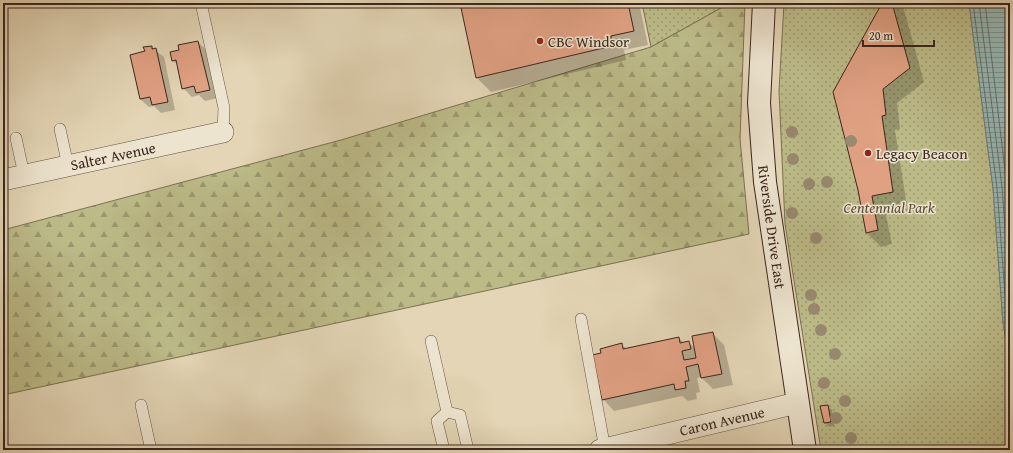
<svg xmlns="http://www.w3.org/2000/svg" width="1013" height="453" font-family="'Gentium Book Plus',serif">
<style>
.green{fill:url(#green-dots);stroke:#7c7053}
.forest{fill:url(#forest-firs);stroke:#7c7053}
.water{fill:url(#water-rules);stroke:#727d78}
.shadow{fill:#0003}
.lines{fill:none;stroke-linecap:round;stroke-linejoin:round}
.shore{stroke:#686e69;stroke-width:1}
.building{fill:#e0a183;stroke:#3b261e}
.service-casing{stroke:#655244;stroke-width:12}
.minor-casing{stroke:#655244;stroke-width:22}
.secondary-casing{stroke:#3b261e;stroke-width:24}
.service{stroke:#ede4cf;stroke-width:11}
.minor{stroke:#ede4cf;stroke-width:21}
.secondary{stroke:#ede4cf;stroke-width:22}
.tree{fill:#988970}
.poi-dot{fill:#8f2418;stroke:#ede4cf;stroke-width:1.5}
.labels{text-anchor:middle;dominant-baseline:central;stroke-width:3;stroke-linejoin:round;paint-order:stroke}
.poi-label{font-size:15px;fill:#3b261e;stroke:#ede4cf;text-anchor:start}
.street-label{font-size:15px;fill:#3b261e;stroke:#ede4cf}
.park-label{font-size:15px;font-style:italic;fill:#5b4b38;stroke:#ede4cf}
</style>
<defs>
<pattern id="green-dots" width="8" height="8" patternUnits="userSpaceOnUse"><rect width="8" height="8" fill="#bcbb88"/><path d="M2 2h.1M6 6h.1" fill="none" stroke="#9a986f" stroke-width="1.8" stroke-linecap="round"/></pattern>
<pattern id="forest-firs" width="22" height="20" patternUnits="userSpaceOnUse"><rect width="22" height="20" fill="#bcbb88"/><path d="M5 1l3.5 6h-7zM16 11l3.5 6h-7z" fill="#9a986f"/></pattern>
<pattern id="water-rules" width="6" height="5" patternUnits="userSpaceOnUse"><rect width="6" height="5" fill="#96b7b4"/><path d="M0 2.5h6" fill="none" stroke="#7c9592"/></pattern>
</defs>
<rect width="100%" height="100%" fill="#e3d5b5"/>
<filter id="stains"><feTurbulence type="fractalNoise" baseFrequency=".005" numOctaves="4"/><feColorMatrix values="0 0 0 0 .2 0 0 0 0 .09 0 0 0 0 .02 0 0 0 .5 -.17"/></filter>
<radialGradient id="worn" r=".72"><stop offset=".6" stop-color="#630" stop-opacity="0"/><stop offset="1" stop-color="#630" stop-opacity=".3"/></radialGradient>
<g class="green">
<polygon points="642,3 730,3 651,47"/>
<polygon points="784,3 969,3 993,188 1003,322 1010,367 1010,450 821,450 785,224 779,91"/>
</g>
<polygon class="forest" points="730,3 745,3 740,139 749,234 3,395 3,230 341,140 651,47"/>
<polygon class="water" points="969,3 1010,3 1010,367 1003,322 993,188"/>
<g class="shadow">
<polygon points="461,3 639,3 648,45 624,50 626,60 491,92 477,78"/>
<polygon points="884,3 899,3 903,6 924,82 897,103 900,129 895,130 907,206 885,210 892,244 881,247 867,233 859,190"/>
<polygon points="198,42 206,50 218,98 205,101 199,95 192,97 183,88 178,65 173,61 181,51"/>
<polygon points="151,47 164,57 175,110 161,113 154,106 149,107 140,99 146,52"/>
<polygon points="712,333 724,345 733,385 713,389 701,377 697,378 700,392 696,393 697,399 688,401 682,396 614,411 603,399 602,354 622,345 627,349 679,338 684,343 688,342 696,349"/>
<polygon points="828,406 832,410 834,426 829,427 825,423"/>
</g>
<g class="lines">
<g class="shore">
<polyline points="973,3 997,188 1007,321 1010,341"/>
<polyline points="979,3 1002,187 1010,296"/>
<polyline points="985,3 1010,212"/>
</g>
</g>
<g class="building">
<polygon points="460,3 628,3 634,31 611,36 612,46 476,78"/>
<polygon points="882,3 892,3 910,68 883,89 886,115 882,116 893,192 872,196 878,230 866,233 858,190 833,92"/>
<polygon points="198,41 210,90 196,93 194,86 182,89 176,60 172,61 170,52 179,50 178,45"/>
<polygon points="152,46 152,49 156,48 168,102 152,105 150,97 140,99 130,55 145,51 143,47"/>
<polygon points="713,332 722,374 701,378 698,364 686,367 689,381 685,381 686,388 675,390 674,384 602,400 592,355 601,353 600,349 622,343 623,349 679,337 680,343 689,341 691,349 682,351 684,360 696,358 692,336"/>
<polygon points="828,405 831,422 824,423 820,406"/>
</g>
<g class="lines">
<g class="service-casing">
<g id="service">
<polyline points="201,3 224,108 223,132"/>
<polyline points="60,129 68,166"/>
<polyline points="16,138 24,175"/>
<polyline points="581,319 605,449"/>
<polyline points="431,341 447,412"/>
<polyline points="141,405 151,450"/>
<polyline points="447,412 460,415 468,450"/>
<polyline points="444,450 437,421 447,412"/>
</g>
</g>
<g class="minor-casing">
<g id="minor">
<polyline points="3,180 223,132"/>
<polyline points="600,450 797,403"/>
</g>
</g>
<g class="secondary-casing">
<polyline id="secondary" points="764,3 759,103 765,182 805,450"/>
</g>
<use href="#service" class="service"/>
<use href="#minor" class="minor"/>
<use href="#secondary" class="secondary"/>
</g>
<g class="tree">
<circle cx="792" cy="132" r="6"/>
<circle cx="851" cy="141" r="6"/>
<circle cx="793" cy="159" r="6"/>
<circle cx="827" cy="182" r="6"/>
<circle cx="809" cy="184" r="6"/>
<circle cx="792" cy="213" r="6"/>
<circle cx="816" cy="238" r="6"/>
<circle cx="811" cy="295" r="6"/>
<circle cx="814" cy="309" r="6"/>
<circle cx="821" cy="330" r="6"/>
<circle cx="835" cy="354" r="6"/>
<circle cx="824" cy="383" r="6"/>
<circle cx="845" cy="401" r="6"/>
<circle cx="836" cy="418" r="6"/>
<circle cx="851" cy="438" r="6"/>
</g>
<g class="poi-dot">
<circle cx="540" cy="41" r="4"/>
<circle cx="868" cy="153" r="4"/>
</g>
<g class="labels">
<g class="poi-label">
<text x="548" y="41">CBC Windsor</text>
<text x="876" y="153">Legacy Beacon</text>
</g>
<g class="street-label">
<text transform="translate(113 156) rotate(-12)">Salter Avenue</text>
<text transform="translate(772 227) rotate(82)">Riverside Drive East</text>
<text transform="translate(722 421) rotate(-13)">Caron Avenue</text>
</g>
<g class="park-label">
<text x="889" y="207">Centennial Park</text>
</g>
</g>
<rect width="1013" height="453" fill="none" stroke="#e3d5b5" stroke-width="16"/>
<rect x="4" y="4" width="1005" height="445" fill="none" stroke="#3b261e" stroke-width="2"/>
<rect x="8" y="8" width="997" height="437" fill="none" stroke="#3b261e"/>
<path d="M863 40v6h71v-6" fill="none" stroke="#3b261e" stroke-width="2"/>
<text x="869" y="40" font-size="12" fill="#3b261e" stroke="#ede4cf" stroke-width="3" paint-order="stroke">20 m</text>
<rect width="100%" height="100%" filter="url(#stains)"/>
<rect width="100%" height="100%" fill="url(#worn)"/>
</svg>
